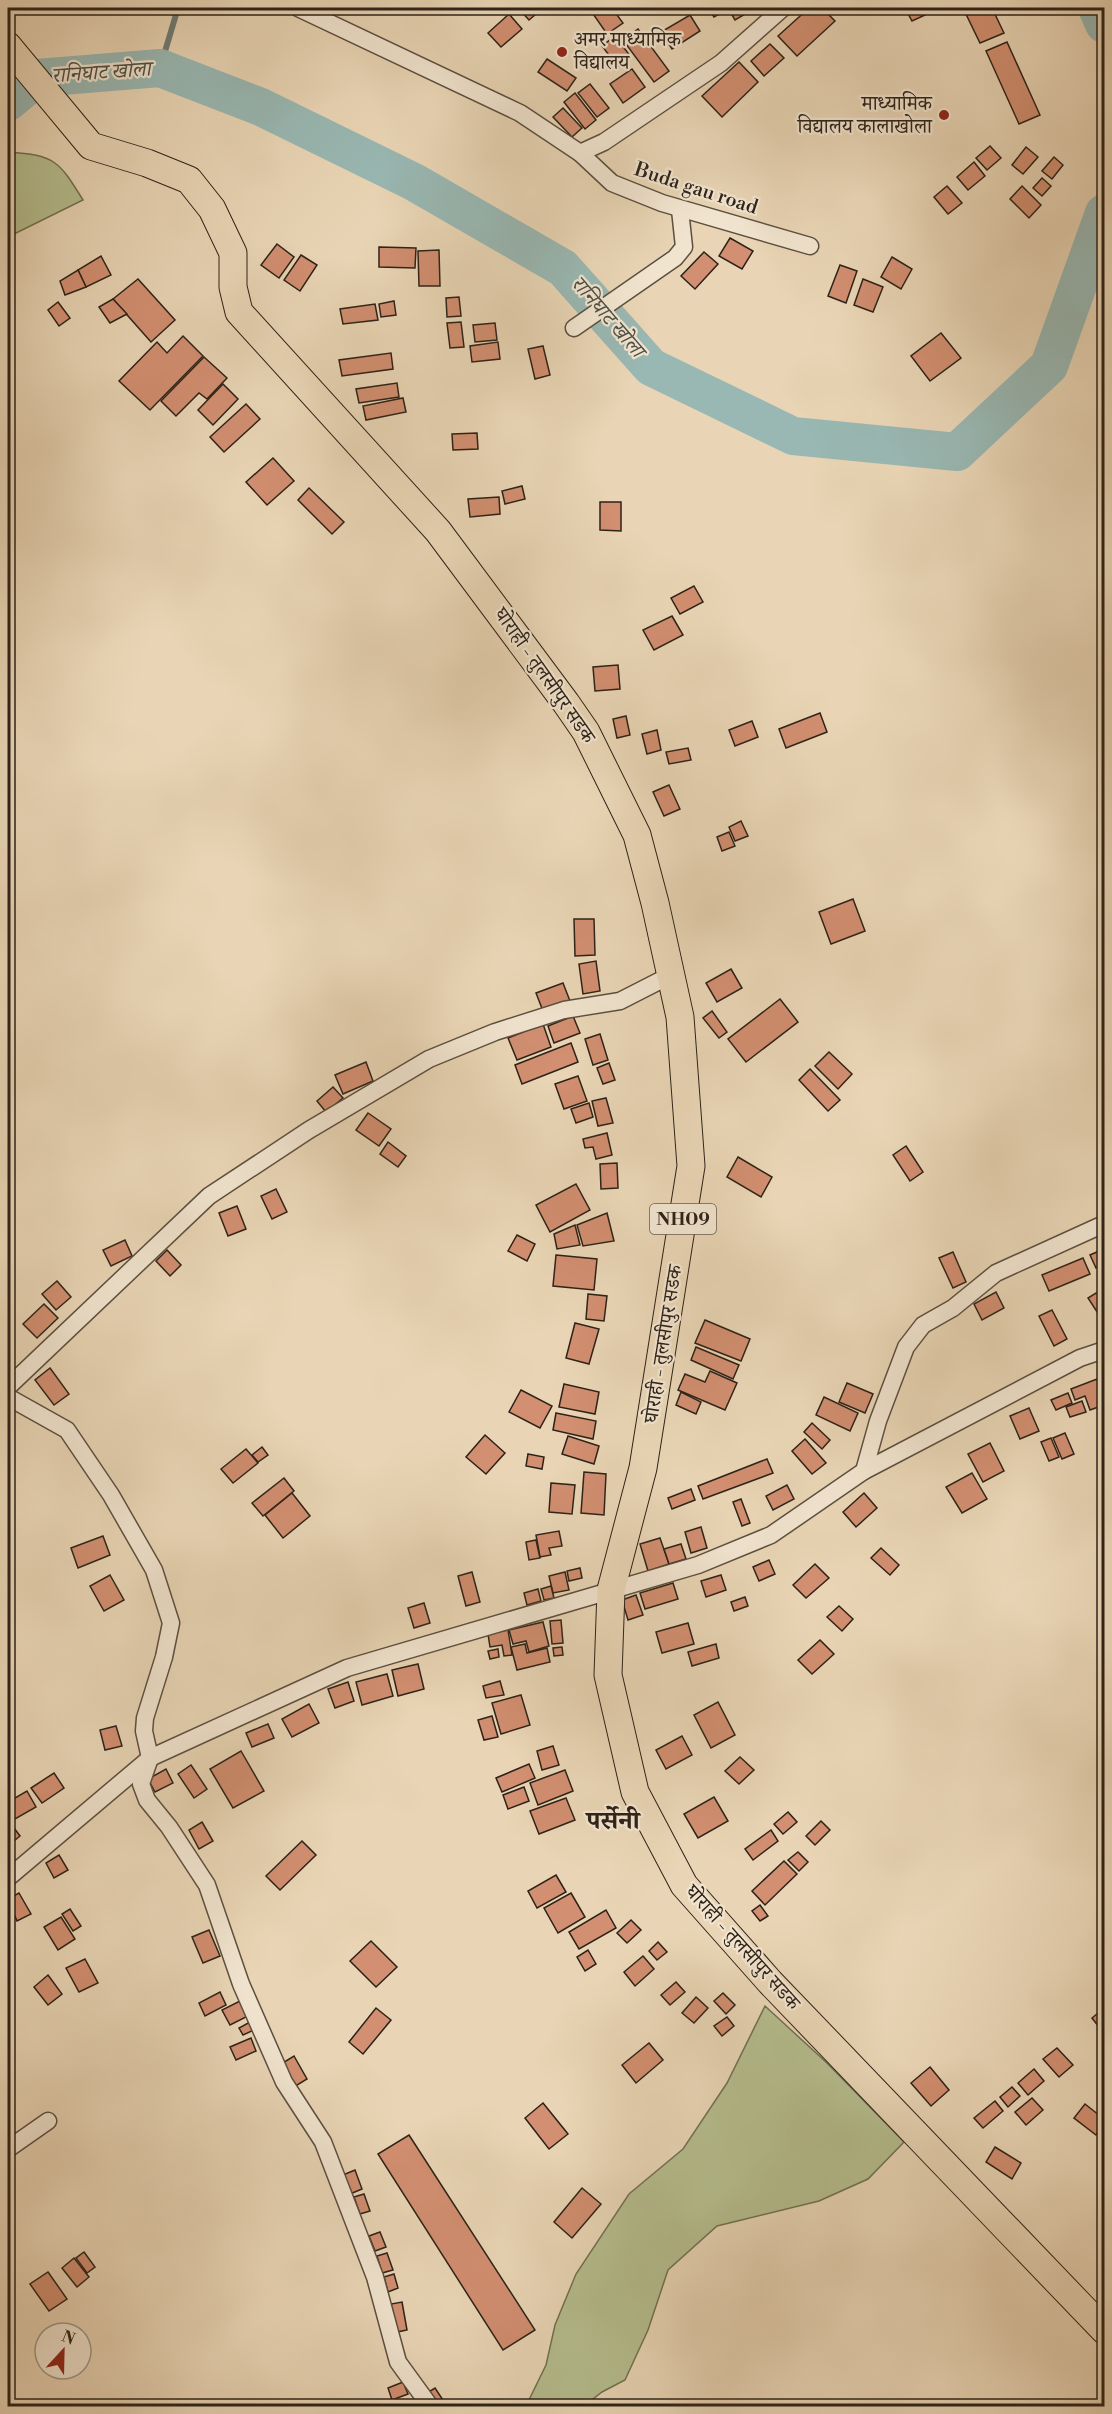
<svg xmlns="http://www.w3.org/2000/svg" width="1112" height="2414" font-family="'Libre Bodoni','Noto Serif Devanagari',serif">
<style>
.green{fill:#b5bd8e;stroke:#717053;stroke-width:1.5}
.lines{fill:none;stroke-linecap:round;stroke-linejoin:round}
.stream{stroke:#6e7c75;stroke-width:6}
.river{stroke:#99b8b3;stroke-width:38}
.building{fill:#d28f71;stroke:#2d2218;stroke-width:1.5}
.street-casing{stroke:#5c4f3f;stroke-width:19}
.primary-casing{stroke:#2d2218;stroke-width:29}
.street{stroke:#f1e4cf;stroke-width:16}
.primary{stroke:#e9d5b5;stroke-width:27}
.poi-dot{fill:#8f2418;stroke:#f1e4cf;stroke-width:2}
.labels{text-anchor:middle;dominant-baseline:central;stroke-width:4.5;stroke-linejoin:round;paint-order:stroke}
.shield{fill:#f1e4cf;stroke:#685c4f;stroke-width:1.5}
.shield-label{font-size:18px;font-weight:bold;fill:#2d2218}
.poi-label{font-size:20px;fill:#2d2218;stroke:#f1e4cf;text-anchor:start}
.street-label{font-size:20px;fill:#2d2218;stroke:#f1e4cf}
.water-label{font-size:21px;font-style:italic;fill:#4d4f46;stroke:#f1e4cf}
.district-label{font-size:26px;font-weight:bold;fill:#2d2218;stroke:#f1e4cf}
</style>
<rect width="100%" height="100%" fill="#e9d5b5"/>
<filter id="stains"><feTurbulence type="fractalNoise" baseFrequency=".00333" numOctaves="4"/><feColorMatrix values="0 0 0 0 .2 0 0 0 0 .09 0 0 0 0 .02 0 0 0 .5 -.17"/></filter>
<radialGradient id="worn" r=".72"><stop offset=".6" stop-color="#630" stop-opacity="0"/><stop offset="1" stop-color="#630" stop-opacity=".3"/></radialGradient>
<g class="green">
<path d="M8,152C55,155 59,161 83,200L8,237Z"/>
<polygon points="765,2006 827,2063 904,2142 868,2179 819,2201 717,2226 668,2270 648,2330 625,2380 602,2392 584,2406 526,2406 546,2365 555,2325 576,2274 629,2194 683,2149 727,2083"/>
</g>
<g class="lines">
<polyline class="stream" points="160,68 178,8"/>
<g class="river">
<polyline points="1097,8 1104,24"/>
<polyline points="8,102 37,78 160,68 261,107 414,182 563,268 651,367 793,436 957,452 1049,366 1104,213"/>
</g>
</g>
<g class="building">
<polygon points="518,8 543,8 529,20"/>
<polygon points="589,8 612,8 623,23 607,34"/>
<polygon points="708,8 724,8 726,10 714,17"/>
<polygon points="728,8 744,8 747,13 735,20"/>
<polygon points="809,8 822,8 835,21 797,56 778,36"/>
<polygon points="905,8 940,8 912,21"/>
<polygon points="963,8 992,8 1004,33 980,43"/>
<polygon points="509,14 522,29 501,47 488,33"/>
<polygon points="690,15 700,31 672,49 661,32"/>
<polygon points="638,29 669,71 654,82 623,40"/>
<polygon points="615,36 631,57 618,67 602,46"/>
<polygon points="1007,42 1040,115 1019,124 986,51"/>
<polygon points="770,44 784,58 764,76 751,61"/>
<polygon points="547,59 576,78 567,91 538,72"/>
<polygon points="739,62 758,82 722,117 702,96"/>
<polygon points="632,69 645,87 623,103 610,84"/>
<polygon points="590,84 609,108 597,117 578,93"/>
<polygon points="575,93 596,120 585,129 564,102"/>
<polygon points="563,108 582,128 572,137 553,117"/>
<polygon points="990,146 1001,158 987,170 976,158"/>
<polygon points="1026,147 1038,157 1023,174 1012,165"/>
<polygon points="1054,157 1063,165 1052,179 1042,171"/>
<polygon points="974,162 985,176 968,190 957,177"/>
<polygon points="1042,178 1051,186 1042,196 1033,188"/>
<polygon points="947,186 962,203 948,214 934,197"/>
<polygon points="1022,186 1041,205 1029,218 1010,199"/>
<polygon points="730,238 753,251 742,269 719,256"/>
<polygon points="277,244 294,257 279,278 261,265"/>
<polygon points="379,247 416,248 415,268 379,267"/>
<polygon points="439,250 440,286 419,286 418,251"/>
<polygon points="704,252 718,264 695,289 681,276"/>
<polygon points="301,255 317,265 300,291 284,280"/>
<polygon points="101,256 111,275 86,287 78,270"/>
<polygon points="892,257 912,269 901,289 881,277"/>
<polygon points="840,265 857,271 846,303 828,296"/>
<polygon points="78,270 86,287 65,295 60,281"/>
<polygon points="138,279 175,320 151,342 113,299"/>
<polygon points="863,279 883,287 873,312 854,305"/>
<polygon points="459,297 461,316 447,317 446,298"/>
<polygon points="113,299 127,314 110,323 99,307"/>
<polygon points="394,301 396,315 381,317 379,304"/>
<polygon points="58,302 70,318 59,326 48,310"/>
<polygon points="375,304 378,320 343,324 340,309"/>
<polygon points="461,322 464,347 450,348 447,323"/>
<polygon points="495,323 497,340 475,342 473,325"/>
<polygon points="941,333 961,358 930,381 911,356"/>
<polygon points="183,336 203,356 150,410 119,381 157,342 167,353"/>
<polygon points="498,342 500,359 472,362 470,346"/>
<polygon points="543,346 550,375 535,379 528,349"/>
<polygon points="391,353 393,369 342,376 339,360"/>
<polygon points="204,357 227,378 207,399 199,393 176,416 161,401"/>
<polygon points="397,383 399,397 359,403 356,389"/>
<polygon points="223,384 238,399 213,425 198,410"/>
<polygon points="403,398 406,412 366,420 363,406"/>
<polygon points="246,404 260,419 224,452 210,437"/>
<polygon points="477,433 478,449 453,450 452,434"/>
<polygon points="273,458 294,481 267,505 246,482"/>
<polygon points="522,486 525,499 505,504 502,491"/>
<polygon points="309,488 344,522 332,534 298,500"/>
<polygon points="499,497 500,514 470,517 468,499"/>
<polygon points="600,502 621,502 621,531 600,530"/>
<polygon points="694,586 703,602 680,614 671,598"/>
<polygon points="672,616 683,635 654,650 643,630"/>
<polygon points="618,665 620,689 595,691 593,667"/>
<polygon points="820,713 827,732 786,748 779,729"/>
<polygon points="626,716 630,735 617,738 613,719"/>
<polygon points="752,721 758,737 735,746 729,730"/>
<polygon points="657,730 661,750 647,754 642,734"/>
<polygon points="688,748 691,760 669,764 666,752"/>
<polygon points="669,785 680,809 664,816 653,792"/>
<polygon points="741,821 748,836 735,841 729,827"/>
<polygon points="729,832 735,846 722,851 717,837"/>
<polygon points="853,899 865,931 831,944 819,912"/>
<polygon points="574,919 594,919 595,955 575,956"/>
<polygon points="596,961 600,991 583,994 579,964"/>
<polygon points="731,969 742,988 717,1002 706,983"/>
<polygon points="563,983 570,1001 543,1011 536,993"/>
<polygon points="780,999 798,1022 746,1062 728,1039"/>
<polygon points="712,1011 727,1032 719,1038 703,1018"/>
<polygon points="573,1016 580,1033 554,1043 548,1026"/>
<polygon points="543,1024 551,1047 517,1060 508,1038"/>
<polygon points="600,1034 608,1060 593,1065 585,1039"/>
<polygon points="571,1043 578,1062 522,1084 515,1065"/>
<polygon points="829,1052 852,1074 838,1089 815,1066"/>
<polygon points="366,1062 373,1081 343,1094 335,1075"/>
<polygon points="609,1063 615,1080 603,1084 597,1068"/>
<polygon points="810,1069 840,1100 828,1111 799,1080"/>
<polygon points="578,1076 587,1101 564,1109 555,1084"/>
<polygon points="333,1087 343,1098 326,1112 317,1101"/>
<polygon points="606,1098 613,1123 598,1126 592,1101"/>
<polygon points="589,1103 593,1117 576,1123 571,1109"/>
<polygon points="368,1113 391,1129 379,1146 356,1130"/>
<polygon points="607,1133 612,1155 596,1159 593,1147 585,1148 583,1139"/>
<polygon points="388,1142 406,1156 398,1167 380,1154"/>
<polygon points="906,1146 923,1172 910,1181 893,1155"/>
<polygon points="738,1157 772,1177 761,1197 727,1177"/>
<polygon points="617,1163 618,1188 601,1189 600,1164"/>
<polygon points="576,1184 590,1210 550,1232 536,1205"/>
<polygon points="276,1189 287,1212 272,1219 261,1196"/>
<polygon points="237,1206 246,1229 228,1236 219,1213"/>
<polygon points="607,1213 614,1241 583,1246 577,1225"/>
<polygon points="575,1225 580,1245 557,1249 554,1234"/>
<polygon points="517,1235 535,1244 527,1261 508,1251"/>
<polygon points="125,1240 132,1256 111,1266 103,1250"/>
<polygon points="1104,1249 1104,1264 1096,1268 1090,1255"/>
<polygon points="167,1250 181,1265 170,1276 156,1261"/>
<polygon points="953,1252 966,1282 953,1288 939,1258"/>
<polygon points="556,1255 597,1259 594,1290 553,1286"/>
<polygon points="1083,1258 1090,1274 1049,1291 1042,1275"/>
<polygon points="57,1281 71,1297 56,1310 42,1294"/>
<polygon points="1104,1288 1104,1321 1103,1321 1088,1298"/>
<polygon points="996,1292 1004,1308 982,1320 974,1304"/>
<polygon points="588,1294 607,1296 604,1321 586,1319"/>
<polygon points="44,1304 58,1318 37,1338 23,1324"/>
<polygon points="1052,1310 1067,1339 1054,1346 1039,1316"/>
<polygon points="705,1320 750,1339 741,1361 695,1343"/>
<polygon points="575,1323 599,1329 589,1364 566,1358"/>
<polygon points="696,1347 739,1365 733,1379 691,1360"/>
<polygon points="50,1368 69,1394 54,1405 35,1380"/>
<polygon points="710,1371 737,1383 725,1410 678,1390 685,1374 705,1382"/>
<polygon points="1097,1379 1104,1405 1090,1410 1085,1396 1075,1400 1071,1389"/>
<polygon points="847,1383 873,1394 865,1413 839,1402"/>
<polygon points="564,1384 599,1392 595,1414 559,1407"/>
<polygon points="521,1390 552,1406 540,1428 509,1412"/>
<polygon points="681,1392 701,1402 696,1414 676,1405"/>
<polygon points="1068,1393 1072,1403 1056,1410 1051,1400"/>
<polygon points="824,1397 858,1413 850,1431 816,1415"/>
<polygon points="1082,1401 1086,1412 1070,1417 1066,1407"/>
<polygon points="1029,1408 1039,1431 1020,1439 1010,1416"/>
<polygon points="556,1413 596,1421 593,1439 553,1430"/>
<polygon points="812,1423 830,1440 822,1449 804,1432"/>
<polygon points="1065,1433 1074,1454 1062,1459 1053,1438"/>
<polygon points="485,1435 505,1453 486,1474 466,1457"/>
<polygon points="568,1436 599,1446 594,1464 562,1454"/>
<polygon points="1051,1438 1059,1457 1049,1461 1041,1442"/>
<polygon points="805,1439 826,1463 812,1474 792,1451"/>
<polygon points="990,1443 1004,1471 983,1482 968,1454"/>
<polygon points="262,1447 268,1455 258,1462 252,1455"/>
<polygon points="246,1449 258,1463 233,1483 221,1469"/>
<polygon points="528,1454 544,1457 542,1469 526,1466"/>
<polygon points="767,1459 773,1473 703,1499 698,1486"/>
<polygon points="584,1472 606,1474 604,1515 581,1513"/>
<polygon points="972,1473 987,1499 962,1513 946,1487"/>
<polygon points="284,1478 294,1491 263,1516 252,1503"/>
<polygon points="551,1483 575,1485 572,1514 549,1512"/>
<polygon points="787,1485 794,1499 773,1510 766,1496"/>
<polygon points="691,1489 695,1500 672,1509 668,1498"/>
<polygon points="292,1493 310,1516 283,1538 265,1515"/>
<polygon points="864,1493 877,1508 856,1527 843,1512"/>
<polygon points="741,1499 750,1523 742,1526 733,1502"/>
<polygon points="701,1527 707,1548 691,1553 685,1532"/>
<polygon points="559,1531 562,1546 549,1548 551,1555 540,1557 536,1535"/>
<polygon points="103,1536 110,1555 78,1568 71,1548"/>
<polygon points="660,1538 669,1564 648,1571 640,1544"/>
<polygon points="536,1540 540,1558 529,1560 526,1542"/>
<polygon points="681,1544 686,1559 669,1564 664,1549"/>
<polygon points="881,1548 899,1565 890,1575 871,1558"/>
<polygon points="769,1560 775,1574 759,1581 753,1567"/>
<polygon points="815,1564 829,1578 806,1598 793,1585"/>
<polygon points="580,1568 582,1578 569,1581 567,1571"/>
<polygon points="472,1572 480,1602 466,1606 458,1576"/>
<polygon points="565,1572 569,1590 553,1593 549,1576"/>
<polygon points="110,1575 124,1600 104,1611 90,1586"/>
<polygon points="721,1575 726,1590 706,1597 701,1581"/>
<polygon points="673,1583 678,1599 645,1609 640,1593"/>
<polygon points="551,1586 554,1598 544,1600 541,1589"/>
<polygon points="538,1589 541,1601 527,1605 524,1593"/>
<polygon points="636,1595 643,1615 628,1620 622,1600"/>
<polygon points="745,1597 748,1606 734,1611 731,1602"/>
<polygon points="424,1603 430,1623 414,1628 408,1608"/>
<polygon points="839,1606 853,1619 842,1631 827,1617"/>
<polygon points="561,1620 563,1643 552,1644 550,1621"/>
<polygon points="543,1622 549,1646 529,1652 526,1641 513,1644 509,1630"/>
<polygon points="688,1623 694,1644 662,1653 656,1632"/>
<polygon points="508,1630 512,1655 504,1656 502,1645 490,1647 488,1634"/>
<polygon points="820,1640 834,1654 812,1674 798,1660"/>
<polygon points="525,1644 527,1653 547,1648 550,1662 517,1670 511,1647"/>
<polygon points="716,1644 719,1658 692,1666 688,1652"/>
<polygon points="562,1647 563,1655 554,1656 553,1648"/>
<polygon points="498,1649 499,1657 490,1659 488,1651"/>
<polygon points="418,1664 424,1689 398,1696 392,1670"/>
<polygon points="387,1674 393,1696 362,1705 356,1682"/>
<polygon points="500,1681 504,1695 486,1698 483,1686"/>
<polygon points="348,1682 354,1701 335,1708 328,1689"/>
<polygon points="521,1695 530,1725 501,1734 492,1703"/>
<polygon points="718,1702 735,1735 711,1748 694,1715"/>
<polygon points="309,1704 319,1723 292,1737 282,1719"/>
<polygon points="492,1716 498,1737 484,1740 478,1720"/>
<polygon points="268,1724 274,1738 252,1747 246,1733"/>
<polygon points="116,1726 122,1746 105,1750 100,1730"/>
<polygon points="682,1736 692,1755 666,1769 656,1750"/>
<polygon points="553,1746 559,1765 542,1770 537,1751"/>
<polygon points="241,1751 264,1791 233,1808 210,1769"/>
<polygon points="740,1757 754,1770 739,1784 725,1771"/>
<polygon points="529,1764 535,1778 502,1792 496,1778"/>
<polygon points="191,1765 207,1789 194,1798 178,1774"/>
<polygon points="166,1769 173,1783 155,1792 148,1779"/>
<polygon points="565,1770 573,1791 538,1805 530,1783"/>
<polygon points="54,1773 64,1788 42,1803 31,1788"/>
<polygon points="524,1787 529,1801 508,1809 503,1795"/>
<polygon points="27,1791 36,1807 15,1819 8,1802"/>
<polygon points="714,1797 728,1821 698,1838 684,1814"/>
<polygon points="566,1798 575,1820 539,1834 530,1811"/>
<polygon points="788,1812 797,1822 783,1834 774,1824"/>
<polygon points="8,1820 20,1836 8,1846"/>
<polygon points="821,1821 830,1830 815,1845 806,1836"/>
<polygon points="202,1822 213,1841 199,1849 189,1830"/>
<polygon points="771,1830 778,1841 753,1860 745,1849"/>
<polygon points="302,1841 316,1855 280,1890 266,1876"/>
<polygon points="798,1852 808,1862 799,1871 788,1860"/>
<polygon points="59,1855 68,1870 54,1878 46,1863"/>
<polygon points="784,1861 797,1874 765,1905 752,1891"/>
<polygon points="556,1875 566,1892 537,1908 528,1891"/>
<polygon points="19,1893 31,1914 17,1921 8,1899"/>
<polygon points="571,1893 585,1917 558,1933 544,1908"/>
<polygon points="760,1905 768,1916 760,1921 752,1911"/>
<polygon points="70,1909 81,1926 73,1931 62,1914"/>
<polygon points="606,1910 616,1928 579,1949 569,1932"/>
<polygon points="61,1917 75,1939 58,1950 44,1927"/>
<polygon points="631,1920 641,1930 627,1943 617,1933"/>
<polygon points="209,1930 220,1956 203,1963 192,1937"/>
<polygon points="371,1941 397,1967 376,1987 350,1961"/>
<polygon points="658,1942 667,1952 657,1960 649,1951"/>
<polygon points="588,1950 596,1964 585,1971 577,1957"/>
<polygon points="643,1956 654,1969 635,1986 624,1972"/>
<polygon points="85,1959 98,1983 79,1992 66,1968"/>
<polygon points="48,1975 62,1994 48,2005 34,1987"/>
<polygon points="676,1982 685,1992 670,2005 661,1995"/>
<polygon points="220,1992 226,2005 205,2016 199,2003"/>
<polygon points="723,1993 735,2005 726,2014 714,2001"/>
<polygon points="696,1997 708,2008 694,2023 682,2013"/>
<polygon points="240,2001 248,2016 230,2025 222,2010"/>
<polygon points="376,2008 391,2020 363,2054 349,2042"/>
<polygon points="1104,2008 1104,2031 1103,2032 1092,2018"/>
<polygon points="727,2017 734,2026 722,2036 714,2026"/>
<polygon points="250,2022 254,2030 243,2035 239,2028"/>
<polygon points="251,2038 256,2051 236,2060 230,2047"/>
<polygon points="649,2043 663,2060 636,2083 622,2065"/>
<polygon points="1057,2048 1073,2065 1059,2077 1043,2059"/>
<polygon points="294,2056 307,2079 294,2087 281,2064"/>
<polygon points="930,2067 949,2090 931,2106 911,2083"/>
<polygon points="1034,2069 1044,2081 1028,2095 1018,2083"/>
<polygon points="1012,2087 1020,2096 1008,2107 1000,2097"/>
<polygon points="1032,2098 1043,2110 1026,2125 1015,2112"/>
<polygon points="995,2101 1003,2111 983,2128 974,2118"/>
<polygon points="543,2103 568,2134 549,2149 525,2118"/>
<polygon points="1085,2104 1104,2119 1104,2124 1096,2135 1074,2118"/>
<polygon points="409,2135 535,2330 503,2350 378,2154"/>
<polygon points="995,2147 1021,2163 1012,2179 986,2162"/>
<polygon points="355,2170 362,2189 350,2194 343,2175"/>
<polygon points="582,2188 601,2204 572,2238 554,2222"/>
<polygon points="364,2194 370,2211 360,2214 354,2197"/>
<polygon points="380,2232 386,2247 375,2251 369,2236"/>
<polygon points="84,2252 95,2267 87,2273 76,2258"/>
<polygon points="387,2253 393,2270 382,2273 377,2256"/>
<polygon points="74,2258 89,2277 77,2287 62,2268"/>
<polygon points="48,2272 67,2299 49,2311 30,2284"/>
<polygon points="394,2274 398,2288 388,2292 384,2277"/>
<polygon points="402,2302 407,2330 397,2332 391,2304"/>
<polygon points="403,2382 408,2394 392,2400 388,2388"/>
<polygon points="435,2388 443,2400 435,2405 427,2393"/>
</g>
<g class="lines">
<g class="street-casing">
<g id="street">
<polyline points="298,8 520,113 580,153 604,142 721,63 783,8"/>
<polyline points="580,153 612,183 662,203 810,246"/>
<polyline points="574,328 675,258 684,247 680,210"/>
<polyline points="8,1387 209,1196 309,1130 429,1059 495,1032 564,1010 620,1001 669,976"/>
<polyline points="8,1397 67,1430 111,1495 154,1570 171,1623 164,1657 145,1718 144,1731 150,1758 141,1784 147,1800 169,1827 207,1885 241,1984 284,2082 323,2142 375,2277 398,2362 430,2406"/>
<polyline points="864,1471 878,1421 906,1347 923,1325 953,1308 996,1273 1104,1224"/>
<polyline points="8,1878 150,1758 347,1668 698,1565 771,1535 864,1471 1080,1358 1104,1350"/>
<polyline points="8,2149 48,2121"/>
</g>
</g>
<g class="primary-casing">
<polyline id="primary" points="8,46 91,146 147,163 189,180 212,209 233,253 233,287 239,312 438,531 566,703 586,732 637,835 655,903 680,1017 691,1166 643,1468 611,1590 608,1675 635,1792 684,1885 770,1982 1104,2330"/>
</g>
<use href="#street" class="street"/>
<use href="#primary" class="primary"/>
</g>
<g class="poi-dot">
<circle cx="562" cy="52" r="6"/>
<circle cx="944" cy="115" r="6"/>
</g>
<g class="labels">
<rect class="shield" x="650" y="1204" width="66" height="30" rx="4.5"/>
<g class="shield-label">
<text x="683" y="1219">NH09</text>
</g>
<g class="poi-label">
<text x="574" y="40">अमर माध्यामिक<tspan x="574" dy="23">विद्यालय</tspan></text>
<text x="932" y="104" text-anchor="end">माध्यामिक<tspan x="932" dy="23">विद्यालय कालाखोला</tspan></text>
</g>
<g class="street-label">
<text transform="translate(696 189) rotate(18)">Buda gau road</text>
<text transform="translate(544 676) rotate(55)">घोराही - तुलसीपुर सडक</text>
<text transform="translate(664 1344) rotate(-81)">घोराही - तुलसीपुर सडक</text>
<text transform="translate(742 1948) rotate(48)">घोराही - तुलसीपुर सडक</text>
</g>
<g class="water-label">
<text transform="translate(101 73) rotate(-4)">रानिघाट खोला</text>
<text transform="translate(607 317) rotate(49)">रानिघाट खोला</text>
</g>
<g class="district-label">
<text x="613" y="1821">पर्सेनी</text>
</g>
</g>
<rect width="1112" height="2414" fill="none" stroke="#e9d5b5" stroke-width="30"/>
<rect x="9" y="9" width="1094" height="2396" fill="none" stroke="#2d2218" stroke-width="3"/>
<rect x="15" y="15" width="1082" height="2384" fill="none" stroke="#2d2218" stroke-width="1.5"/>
<g transform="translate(63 2351) rotate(22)"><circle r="28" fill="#f1e4cf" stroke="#a39686" stroke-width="1.5"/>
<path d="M0-4.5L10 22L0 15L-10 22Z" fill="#8f2418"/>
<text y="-9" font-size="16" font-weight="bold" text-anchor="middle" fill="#2d2218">N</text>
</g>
<rect width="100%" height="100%" filter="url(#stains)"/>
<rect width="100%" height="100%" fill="url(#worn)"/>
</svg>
